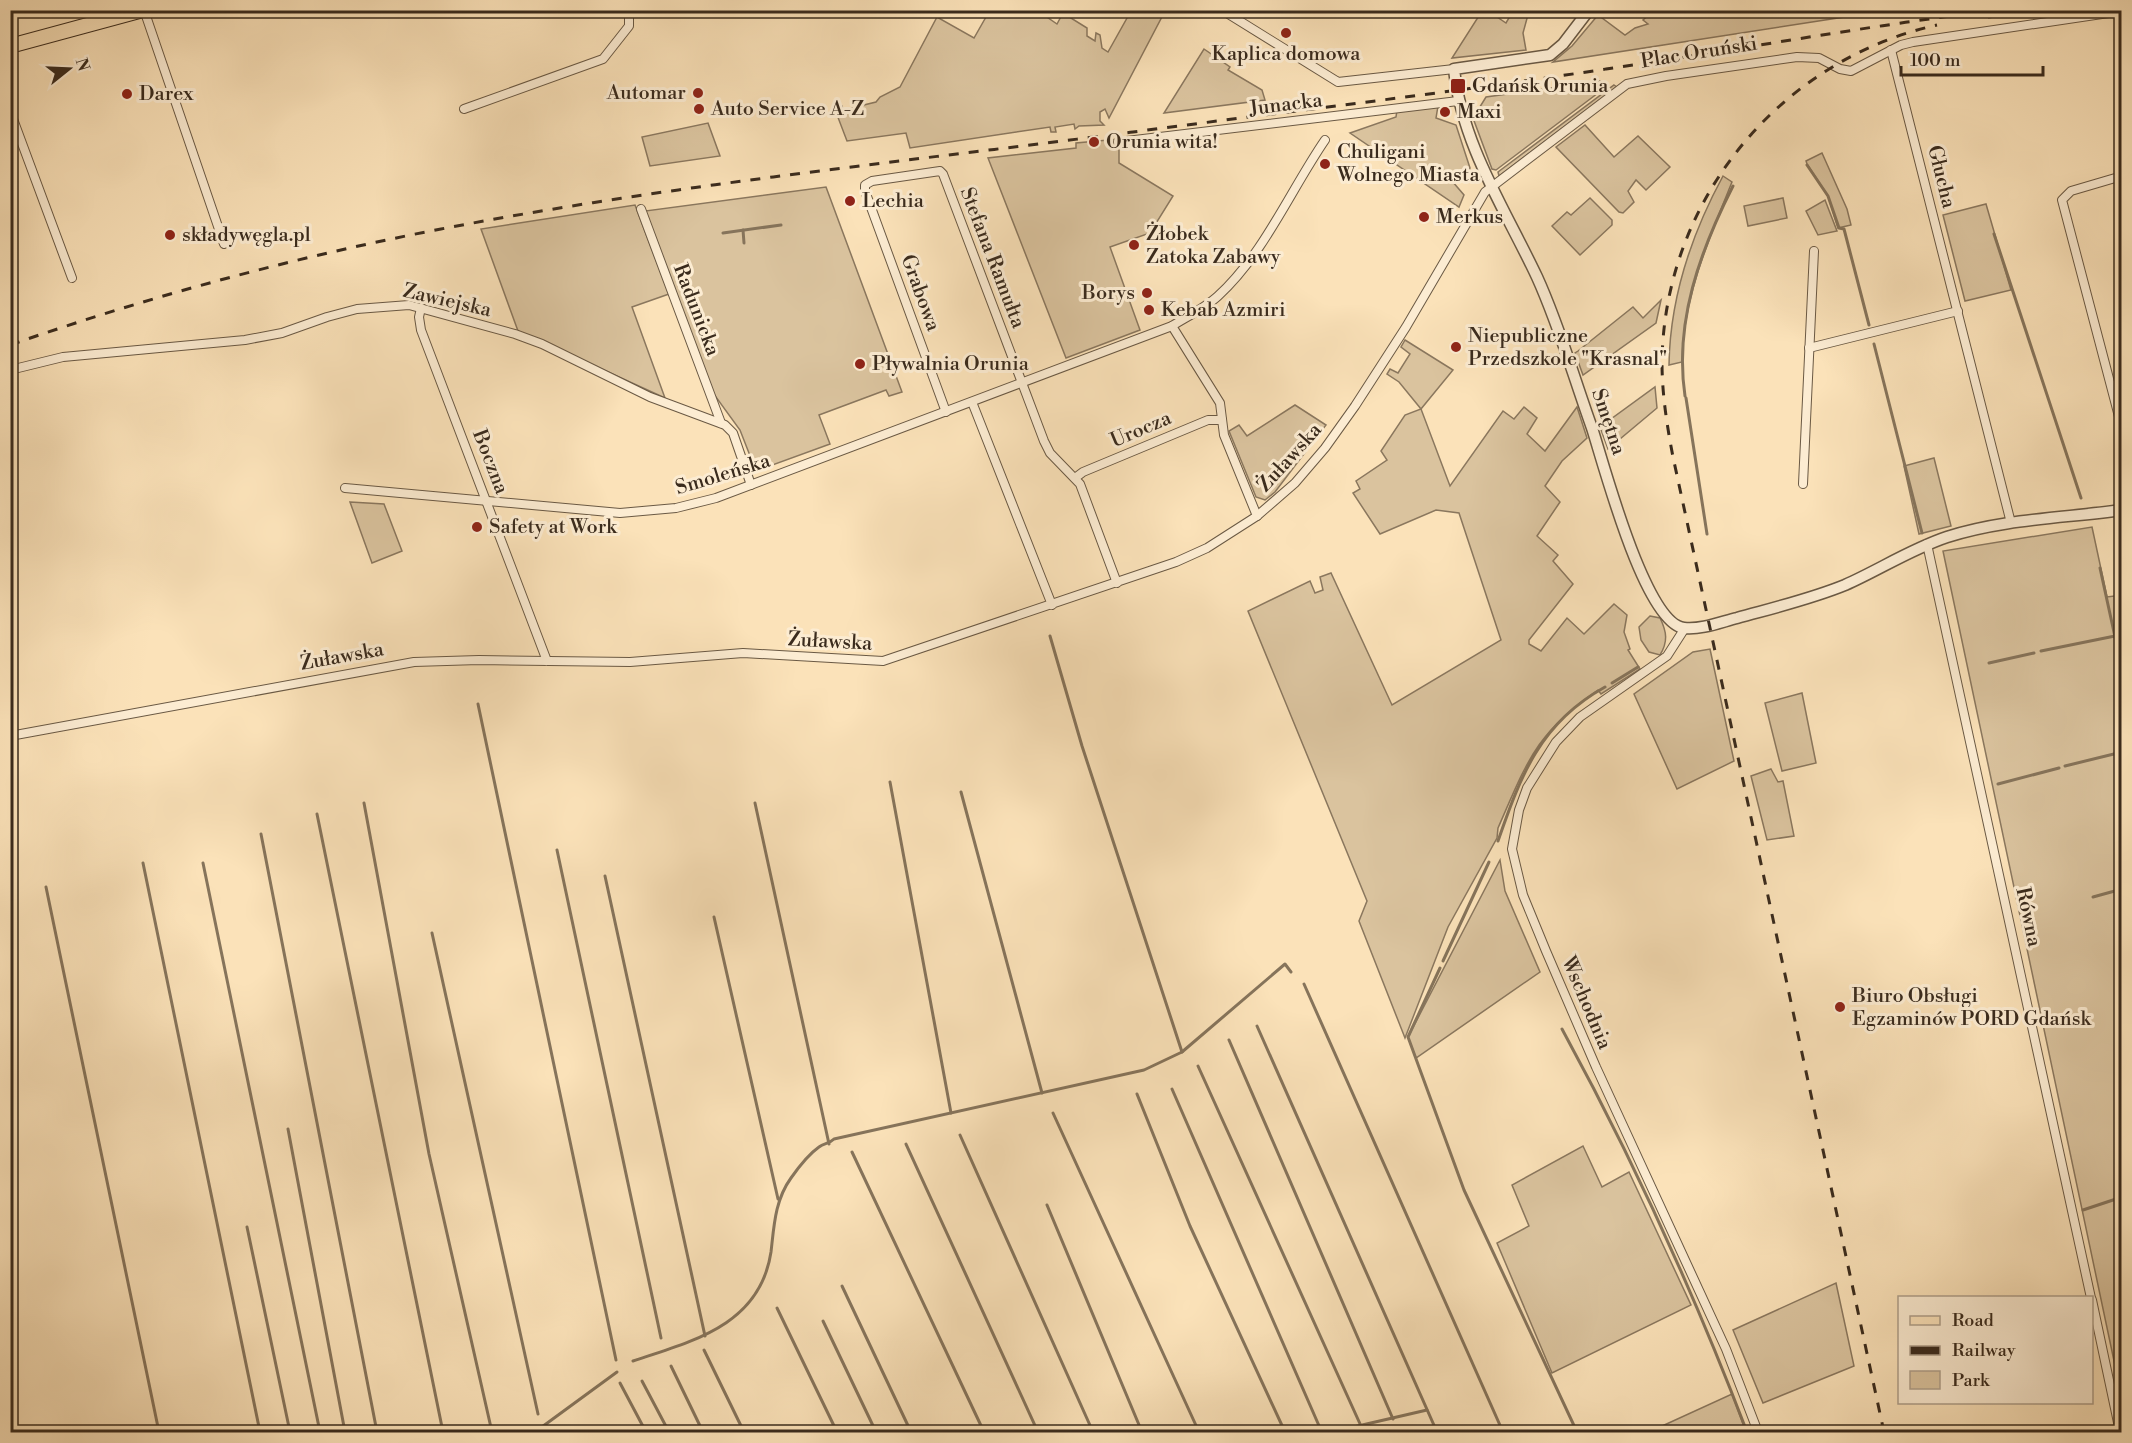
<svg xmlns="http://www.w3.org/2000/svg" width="2132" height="1443" font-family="'Libre Bodoni',serif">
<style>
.green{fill:#dac39e;stroke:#8a775e;stroke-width:1.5}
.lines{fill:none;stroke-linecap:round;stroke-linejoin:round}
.stream{stroke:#86745b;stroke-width:3}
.canal{stroke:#b9a484;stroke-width:10}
.minor-casing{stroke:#6a5944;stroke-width:10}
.tertiary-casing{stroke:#6a5944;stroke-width:13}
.primary-casing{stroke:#3a2b1d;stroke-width:16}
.minor{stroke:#fcecd2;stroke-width:8}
.tertiary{stroke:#fcecd2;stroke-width:10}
.primary{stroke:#fbe2b9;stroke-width:14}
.rail{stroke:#3a2b1d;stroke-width:3;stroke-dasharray:10 10;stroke-linecap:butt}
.poi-dot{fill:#8f2418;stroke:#fcecd2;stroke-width:2}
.labels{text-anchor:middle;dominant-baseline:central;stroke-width:6;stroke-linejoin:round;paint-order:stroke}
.street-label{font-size:20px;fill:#3a2b1d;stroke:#fcecd2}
.poi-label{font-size:20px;fill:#3a2b1d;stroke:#fcecd2;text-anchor:start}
</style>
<rect width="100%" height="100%" fill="#fbe2b9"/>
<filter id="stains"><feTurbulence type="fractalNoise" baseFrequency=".00333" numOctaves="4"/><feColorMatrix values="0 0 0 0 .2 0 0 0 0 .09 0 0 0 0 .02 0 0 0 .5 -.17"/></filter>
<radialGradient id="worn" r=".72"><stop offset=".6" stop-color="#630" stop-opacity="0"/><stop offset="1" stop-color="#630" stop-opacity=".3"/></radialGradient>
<g class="green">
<polygon points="990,10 1043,11 1044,15 1057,24 1063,13 1087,28 1087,36 1095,41 1096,33 1100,35 1102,48 1108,52 1131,11 1165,11 1109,118 1105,109 1100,112 1100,121 1104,125 1079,126 1075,129 1074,124 1055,127 1056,132 1051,132 1050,127 910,148 906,133 847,141 834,107 842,106 843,110 876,102 880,97 900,87 937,17 974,38"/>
<polygon points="1655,10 1883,10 1883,11 1553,62 1572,46 1598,15 1625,35 1635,28 1648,24 1643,20"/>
<polygon points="1482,11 1488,11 1506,23 1513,11 1529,11 1523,33 1526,50 1452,58"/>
<polygon points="1204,49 1230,67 1228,70 1262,90 1265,100 1164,113"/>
<polygon points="1600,81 1602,90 1496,170 1492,169 1473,118 1486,97"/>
<polygon points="1614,85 1617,87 1499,176 1498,172"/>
<polygon points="1438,106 1436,118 1456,125 1470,168 1468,174 1452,181 1464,195 1459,207 1350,133 1396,117 1397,110"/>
<polygon points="708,123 720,156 650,166 642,137"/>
<polygon points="1585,125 1614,157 1638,136 1670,167 1646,190 1636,180 1628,191 1634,202 1623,213 1619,212 1556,147"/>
<polygon points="1119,139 1119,163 1173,196 1155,225 1150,224 1153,228 1150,233 1110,247 1140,330 1066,358 988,158 1076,148 1076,143"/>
<polygon points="1822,153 1847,209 1851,225 1838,228 1828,196 1807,164 1806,161"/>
<path d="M1723,176L1732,182C1708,241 1683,298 1682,362L1669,365C1670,297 1691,235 1723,176Z"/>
<polygon points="826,187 902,392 889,396 886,390 819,415 830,444 756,471 740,430 713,393 645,211"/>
<polygon points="1590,198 1612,220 1612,225 1580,255 1552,226 1567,212 1571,215"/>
<polygon points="1783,198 1787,218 1748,226 1744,206"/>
<polygon points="1825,200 1837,231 1818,235 1806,211"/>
<polygon points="1986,204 2011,290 1965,301 1943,215"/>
<polygon points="635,205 669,294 632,307 665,398 518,331 481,229"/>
<polygon points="1661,300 1656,323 1583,375 1575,353 1578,351 1633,307 1643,318"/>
<path d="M1405,340L1453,370L1421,409L1450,486L1503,411L1514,419L1524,407L1537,418L1527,434L1545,451L1577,407L1587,438L1562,461L1545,486L1560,502L1537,536L1558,555L1553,561L1573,584L1529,640V644L1541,651L1567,618L1584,634L1614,604L1627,615L1624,632L1630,649L1628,650L1640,669L1601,694L1598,690C1536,732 1527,762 1498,828L1497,838L1448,927L1405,1038L1359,921L1367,901L1248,611L1310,581L1315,593L1323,590L1320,577L1331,573L1392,705L1501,640L1459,513L1436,510L1380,534L1353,493L1360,489L1356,481L1387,460L1381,451L1405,415L1421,409L1399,382L1387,374L1390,369L1398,373L1410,354L1401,347Z"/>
<polygon points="1655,387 1657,408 1608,449 1600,427"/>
<polygon points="1295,405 1326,425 1275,492 1265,500 1256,497 1229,431 1239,425 1247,436"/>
<polygon points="1934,458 1951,526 1919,534 1904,466"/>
<polygon points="350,502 384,504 402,551 372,563"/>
<polygon points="2092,527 2107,597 2122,595 2121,1394 1943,551"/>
<path d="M1650,616L1660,618C1667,632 1668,642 1660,655L1649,652L1641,640L1639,627Z"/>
<polygon points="1710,649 1734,761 1677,789 1634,694 1693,652"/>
<polygon points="1802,693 1816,763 1782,771 1765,703"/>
<polygon points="1771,769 1778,782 1783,781 1794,836 1767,840 1751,776"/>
<polygon points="1500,860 1505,891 1540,972 1416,1058 1408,1037"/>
<polygon points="1583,1146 1602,1187 1629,1172 1691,1305 1552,1373 1497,1243 1529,1226 1512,1185"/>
<polygon points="1836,1283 1854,1366 1763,1403 1733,1330"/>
<polygon points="1732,1394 1746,1432 1649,1432"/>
</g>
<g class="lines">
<g class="stream">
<polyline points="1807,165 1828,196 1839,228 1844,229 1869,325"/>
<polyline points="743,230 744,243"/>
<polyline points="723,233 781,225"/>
<polyline points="1994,234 2081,498"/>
<polyline points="1874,344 1922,533"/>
<path d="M1685,396C1674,322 1700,251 1733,186"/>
<polyline points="1686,398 1707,534"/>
<polyline points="2100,568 2122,669"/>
<polyline points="1050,636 1082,746 1182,1052"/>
<polyline points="2041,651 2115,636"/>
<polyline points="1989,663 2034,653"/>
<polyline points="1612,683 1638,667"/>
<polyline points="478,704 616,1360"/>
<polyline points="2065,766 2122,752"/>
<polyline points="890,782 951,1113"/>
<polyline points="1998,784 2059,768"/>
<polyline points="961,792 1042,1093"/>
<polyline points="364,803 429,1154 492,1432"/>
<polyline points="755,803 829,1144"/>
<polyline points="317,814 443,1432"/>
<polyline points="261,834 377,1432"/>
<path d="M1498,841C1521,775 1540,723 1605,687"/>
<polyline points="557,850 661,1338"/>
<polyline points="143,863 260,1432"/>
<polyline points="203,863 320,1432"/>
<polyline points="605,876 705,1336"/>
<polyline points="46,887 159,1432"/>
<polyline points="2093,897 2122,889"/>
<polyline points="714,917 778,1199"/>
<polyline points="432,933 538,1414"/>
<polyline points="1443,961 1489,862"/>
<polyline points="1440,968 1408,1037 1464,1190 1577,1432"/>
<polyline points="1304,984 1503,1432"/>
<polyline points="1257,1026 1437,1432"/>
<path d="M1562,1029C1633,1159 1694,1293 1747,1432"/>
<polyline points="1229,1040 1393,1419"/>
<polyline points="1198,1066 1361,1426"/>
<polyline points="1172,1089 1320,1428"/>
<polyline points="1137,1094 1190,1226 1285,1432"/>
<polyline points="1053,1113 1199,1432"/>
<polyline points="288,1129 345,1432"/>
<polyline points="960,1135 1093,1432"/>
<polyline points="906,1144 1038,1432"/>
<polyline points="852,1152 984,1432"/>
<polyline points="1047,1205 1142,1432"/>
<polyline points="2083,1210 2122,1197"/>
<polyline points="247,1227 290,1432"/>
<polyline points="842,1286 911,1432"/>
<polyline points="777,1308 837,1432"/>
<polyline points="823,1321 876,1432"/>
<polyline points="704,1350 744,1432"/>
<path d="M633,1361C693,1341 760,1325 771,1252C774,1226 775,1200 791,1178C798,1168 809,1154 819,1147C824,1143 829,1144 834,1139L1144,1070L1182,1052L1285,964L1291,972"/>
<polyline points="671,1366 703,1432"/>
<polyline points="642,1381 669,1432"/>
<polyline points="620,1383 646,1432"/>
<polyline points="535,1432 617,1372"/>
<polyline points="1332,1432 1427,1410"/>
</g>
<polyline class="canal" points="10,12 16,10"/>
<g class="minor-casing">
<g id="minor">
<polyline points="144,10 224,244"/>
<polyline points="1222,10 1338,82 1454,69"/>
<polyline points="1891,50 2011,523"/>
<polyline points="464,109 603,59 629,26 629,10"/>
<polyline points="10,111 72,278"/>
<polyline points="1118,142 1458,101"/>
<polyline points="2122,176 2071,191 2062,200 2122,428"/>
<polyline points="641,209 721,423"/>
<polyline points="421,308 419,317 421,330 547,661"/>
<polyline points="1172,326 1220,403 1224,435 1257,516"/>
<polyline points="1809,348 1958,311"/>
<polyline points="10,370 63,357 245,340 282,333 327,317 357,309 409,305 515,334 542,344 650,397 725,425 733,433 751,485"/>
<polyline points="972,402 1052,605"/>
<polyline points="946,412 865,191 865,185 872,181 940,171 943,174 1044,441 1050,453 1080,484 1117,583"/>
<polyline points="1075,478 1083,472 1208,420 1222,420"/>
<polyline points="1803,484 1814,251"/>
<path d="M345,488L620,513L676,508L716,498L1172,326C1188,316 1205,308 1218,296C1264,254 1290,191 1325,140"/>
<polyline points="1927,544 2091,1298"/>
<polyline points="1685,628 1667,656 1580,717 1556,742 1527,788 1519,810 1512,849 1523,895 1546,951 1596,1067 1726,1349 1758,1432"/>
<polyline points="10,736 414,662 479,660 630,662 743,653 883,661 1176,562 1207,548 1257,516 1295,483 1325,448 1355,406 1406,327 1485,192 1627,84 1666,76 1797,57 1819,58 1840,69 1851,71 1901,45 1913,42 2122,11"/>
<polyline points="2092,1300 2120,1432"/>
</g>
</g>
<g class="tertiary-casing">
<path id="tertiary" d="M1589,10L1563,44L1550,55L1454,69C1462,145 1505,209 1537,277C1559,325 1574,378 1592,428C1604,465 1645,623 1684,628C1701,630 1721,622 1737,618C1773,608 1811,599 1845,585C1879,570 1911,549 1947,537C2003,519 2064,518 2122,510"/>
</g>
<g class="primary-casing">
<polyline id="primary" points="10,46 143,10"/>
</g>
<use href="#minor" class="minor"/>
<use href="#tertiary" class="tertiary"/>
<use href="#primary" class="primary"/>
<g class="rail">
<polyline points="1988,17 2045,10"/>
<path d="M10,345C151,296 295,257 441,229C670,185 902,162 1133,132C1291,111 1449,93 1606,69C1736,50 1866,26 1997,10"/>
<path d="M1884,1432L1673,457C1667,426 1662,394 1662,362C1664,200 1780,60 1937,25"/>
</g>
</g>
<g class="poi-dot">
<circle cx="1286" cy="33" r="6"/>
<rect x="1450" y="78" width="16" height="16" rx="3"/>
<circle cx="698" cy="93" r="6"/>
<circle cx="127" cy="94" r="6"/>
<circle cx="699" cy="109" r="6"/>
<circle cx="1445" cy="112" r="6"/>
<circle cx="1094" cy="142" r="6"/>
<circle cx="1325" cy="164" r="6"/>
<circle cx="850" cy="201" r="6"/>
<circle cx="1424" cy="217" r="6"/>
<circle cx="170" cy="235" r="6"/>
<circle cx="1134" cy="245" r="6"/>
<circle cx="1147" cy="293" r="6"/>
<circle cx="1149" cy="310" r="6"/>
<circle cx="1456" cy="347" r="6"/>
<circle cx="860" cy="364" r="6"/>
<circle cx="477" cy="527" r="6"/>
<circle cx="1840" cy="1007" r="6"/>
</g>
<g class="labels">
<g class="street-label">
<text transform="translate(1699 53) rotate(-9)">Plac Oruński</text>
<text transform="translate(1286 105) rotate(-7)">Junacka</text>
<text transform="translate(1941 177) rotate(76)">Głucha</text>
<text transform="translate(992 258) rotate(69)">Stefana Ramułta</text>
<text transform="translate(920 293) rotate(70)">Grabowa</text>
<text transform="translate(447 301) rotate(13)">Zawiejska</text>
<text transform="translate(696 310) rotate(69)">Radunicka</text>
<text transform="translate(1608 422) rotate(71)">Smętna</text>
<text transform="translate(1141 430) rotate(-23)">Urocza</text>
<text transform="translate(1290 458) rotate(-48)">Żuławska</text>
<text transform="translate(490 462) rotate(69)">Boczna</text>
<text transform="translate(723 475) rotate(-17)">Smoleńska</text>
<text transform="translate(830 642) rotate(3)">Żuławska</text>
<text transform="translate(342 657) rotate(-10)">Żuławska</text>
<text transform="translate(2028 917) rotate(78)">Równa</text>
<text transform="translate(1586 1003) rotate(67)">Wschodnia</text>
</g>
<g class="poi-label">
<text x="1286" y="54" text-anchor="middle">Kaplica domowa</text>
<text x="1472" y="86">Gdańsk Orunia</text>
<text x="686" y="93" text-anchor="end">Automar</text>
<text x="139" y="94">Darex</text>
<text x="711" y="109">Auto Service A-Z</text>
<text x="1457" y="112">Maxi</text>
<text x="1106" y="142">Orunia wita!</text>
<text x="1337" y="152">Chuligani<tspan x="1337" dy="23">Wolnego Miasta</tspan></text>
<text x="862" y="201">Lechia</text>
<text x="1436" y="217">Merkus</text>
<text x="1146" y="234">Żłobek<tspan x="1146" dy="23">Zatoka Zabawy</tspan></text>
<text x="182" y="235">składywęgla.pl</text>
<text x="1135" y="293" text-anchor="end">Borys</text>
<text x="1161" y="310">Kebab Azmiri</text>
<text x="1468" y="336">Niepubliczne<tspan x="1468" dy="23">Przedszkole "Krasnal"</tspan></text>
<text x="872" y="364">Pływalnia Orunia</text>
<text x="489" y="527">Safety at Work</text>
<text x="1852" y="996">Biuro Obsługi<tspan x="1852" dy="23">Egzaminów PORD Gdańsk</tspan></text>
</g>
</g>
<rect width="2132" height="1443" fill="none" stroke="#fbe2b9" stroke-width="36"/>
<rect x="12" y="12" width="2108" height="1419" fill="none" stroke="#3a2b1d" stroke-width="3"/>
<rect x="18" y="18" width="2096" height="1407" fill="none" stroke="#3a2b1d" stroke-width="1.5"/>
<rect x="1898" y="1296" width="195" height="108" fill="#fcecd2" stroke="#ae9f8a" stroke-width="1.5"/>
<rect x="1910" y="1316" width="30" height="9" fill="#fbe2b9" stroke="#ae9f8a" stroke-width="1.5"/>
<text x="1952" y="1326" font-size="18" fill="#3a2b1d">Road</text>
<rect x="1910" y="1346" width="30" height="9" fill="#3a2b1d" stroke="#ae9f8a" stroke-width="1.5"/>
<text x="1952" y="1356" font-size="18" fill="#3a2b1d">Railway</text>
<rect x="1910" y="1371" width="30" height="18" fill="#dac39e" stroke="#ae9f8a" stroke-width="1.5"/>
<text x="1952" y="1386" font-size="18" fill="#3a2b1d">Park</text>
<g transform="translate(69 69) rotate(72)" stroke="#fcecd2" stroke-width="4.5" paint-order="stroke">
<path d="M0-4.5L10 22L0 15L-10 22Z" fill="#3a2b1d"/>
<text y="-9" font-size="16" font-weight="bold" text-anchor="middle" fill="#3a2b1d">N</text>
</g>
<path d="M1901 66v9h142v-9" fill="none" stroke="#3a2b1d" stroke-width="3"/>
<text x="1910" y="66" font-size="18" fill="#3a2b1d" stroke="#fcecd2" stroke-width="4.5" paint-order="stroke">100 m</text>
<rect width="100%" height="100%" filter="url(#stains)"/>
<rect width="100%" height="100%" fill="url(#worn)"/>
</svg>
